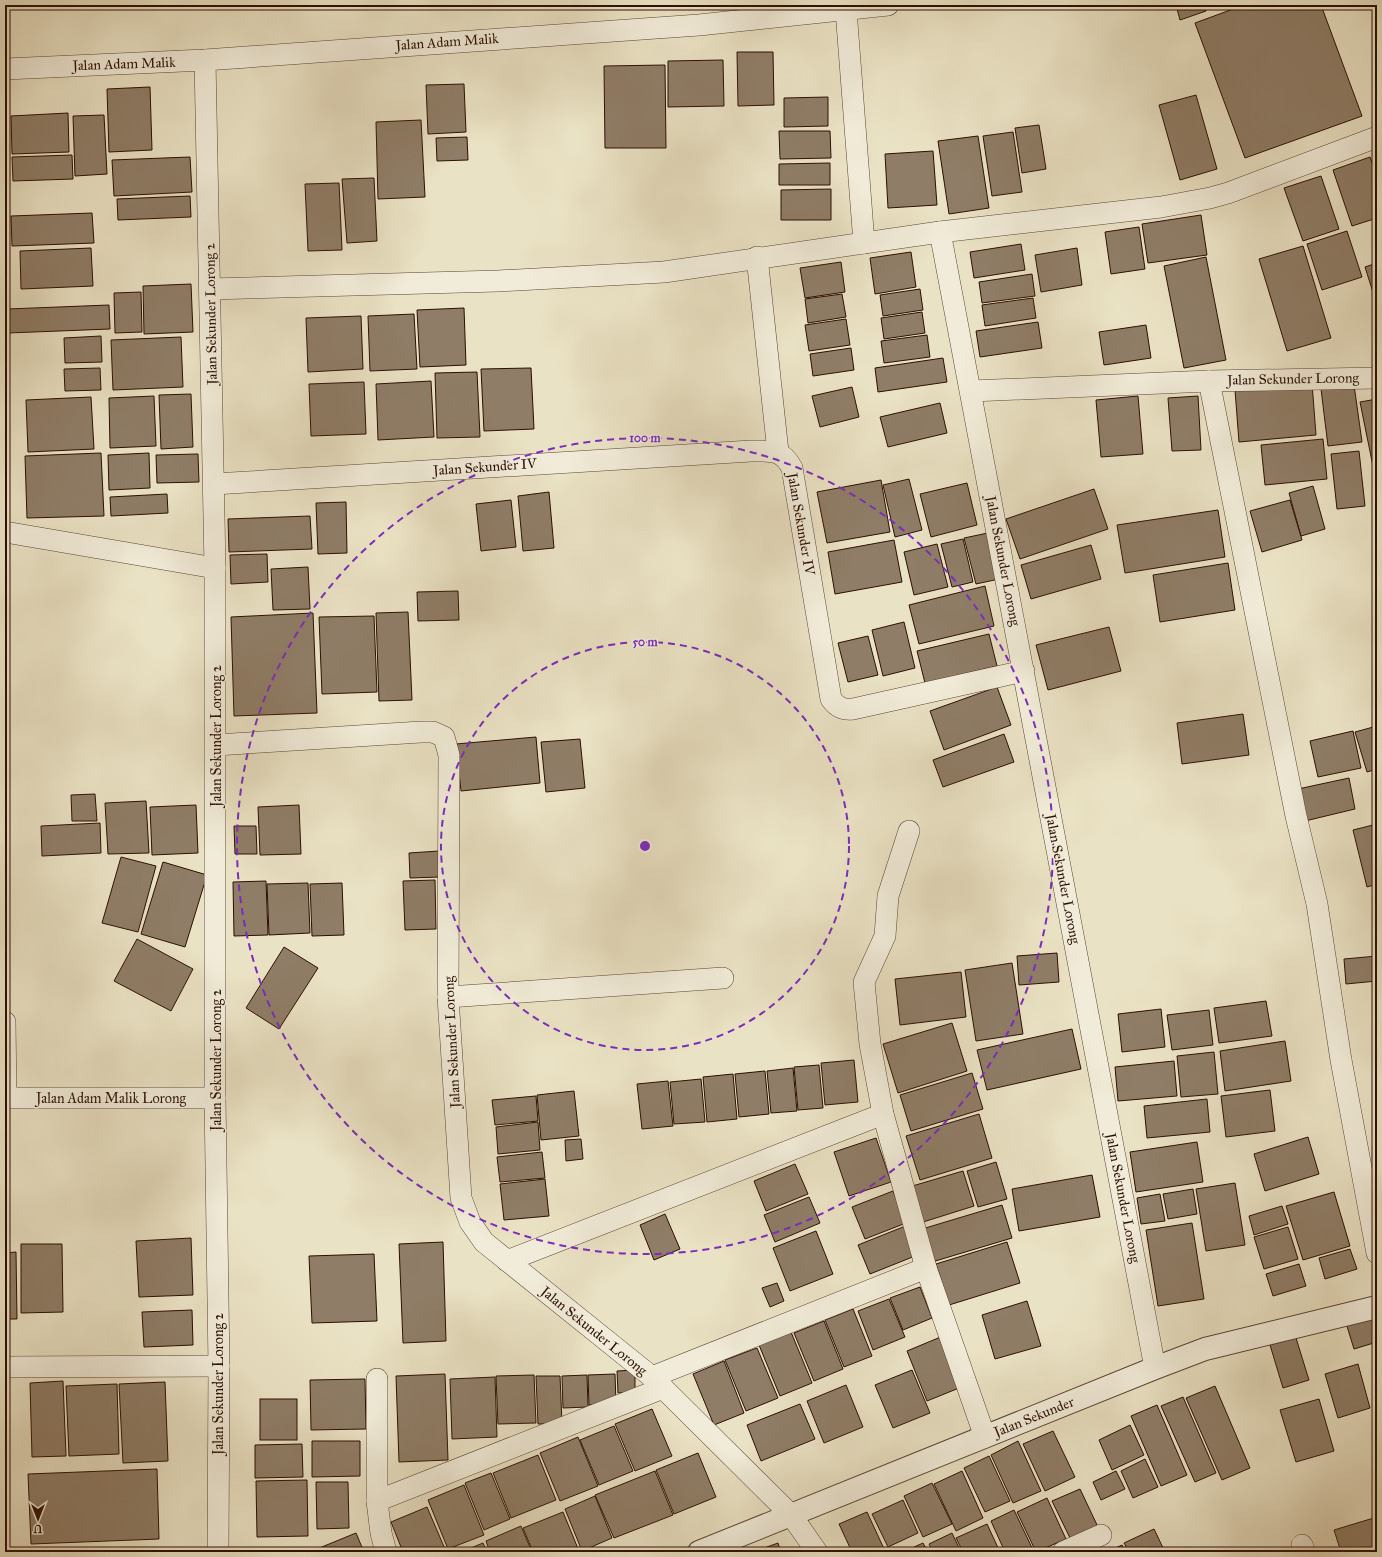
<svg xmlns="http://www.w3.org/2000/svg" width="1382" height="1557" font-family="'IM FELL Great Primer',serif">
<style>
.building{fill:#8f7d67;stroke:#2c0f03}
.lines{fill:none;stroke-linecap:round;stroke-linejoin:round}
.minor-casing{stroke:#5c4433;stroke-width:22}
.tertiary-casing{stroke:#5c4433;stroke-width:24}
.minor{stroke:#f1ecd9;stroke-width:21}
.tertiary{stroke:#f1ecd9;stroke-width:22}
.ring{fill:none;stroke:#7b2cbf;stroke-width:2;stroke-dasharray:7 5}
.labels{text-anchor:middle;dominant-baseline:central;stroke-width:3;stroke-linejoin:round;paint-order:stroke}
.street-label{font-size:14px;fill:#2c0f03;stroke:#f1ecd9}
.centre{fill:#7b2cbf;stroke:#f1ecd9;stroke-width:2}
.ring-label{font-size:12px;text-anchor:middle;font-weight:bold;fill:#7b2cbf;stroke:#f1ecd9;stroke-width:3;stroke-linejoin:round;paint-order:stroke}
</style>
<rect width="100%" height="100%" fill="#eae2c4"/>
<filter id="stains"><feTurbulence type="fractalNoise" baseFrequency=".005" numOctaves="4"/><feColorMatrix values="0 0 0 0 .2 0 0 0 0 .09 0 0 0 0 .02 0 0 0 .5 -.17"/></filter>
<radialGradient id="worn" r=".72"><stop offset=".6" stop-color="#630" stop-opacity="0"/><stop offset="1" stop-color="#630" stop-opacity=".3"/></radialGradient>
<g class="building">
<polygon points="1176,5 1204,5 1206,11 1180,20"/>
<polygon points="1244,5 1321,5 1362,116 1245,158 1195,23"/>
<polygon points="737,52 773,52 774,105 738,106"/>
<polygon points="723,60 724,106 668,107 668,61"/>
<polygon points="665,65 666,148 605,148 604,66"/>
<polygon points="464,84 466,132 428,134 426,85"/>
<polygon points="150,87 152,150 109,152 107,89"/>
<polygon points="1196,95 1217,169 1180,180 1159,105"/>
<polygon points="828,97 828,126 784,127 784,98"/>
<polygon points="68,113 69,152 12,154 11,116"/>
<polygon points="104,115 107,174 75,176 73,116"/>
<polygon points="421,120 425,197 378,199 376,122"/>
<polygon points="1039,125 1046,169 1022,173 1015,128"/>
<polygon points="779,131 830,131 831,158 780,159"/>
<polygon points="1013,132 1022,192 992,196 983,136"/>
<polygon points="978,136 989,208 949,214 938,141"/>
<polygon points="467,137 468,160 437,161 436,138"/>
<polygon points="933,151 937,205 888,208 885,154"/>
<polygon points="72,155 73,179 13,181 12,157"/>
<polygon points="190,157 192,192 114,196 112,160"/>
<polygon points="1370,157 1377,176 1377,218 1352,226 1333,170"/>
<polygon points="830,163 830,185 779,185 779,164"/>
<polygon points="1321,176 1339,229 1303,241 1284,188"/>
<polygon points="374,178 377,241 347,243 342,179"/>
<polygon points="339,183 342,250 308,251 305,184"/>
<polygon points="831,189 831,220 781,220 781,190"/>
<polygon points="190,196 191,217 118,220 117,199"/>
<polygon points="92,213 94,243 12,246 11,216"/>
<polygon points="1201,215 1207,255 1148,263 1142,224"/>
<polygon points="1139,227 1145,269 1111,274 1105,232"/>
<polygon points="1347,231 1362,277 1322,290 1307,244"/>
<polygon points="1021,244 1025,270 974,278 970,252"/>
<polygon points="1303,246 1331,338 1287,351 1259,259"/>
<polygon points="91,248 93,286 21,289 20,251"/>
<polygon points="1077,248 1082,285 1041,292 1035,255"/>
<polygon points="911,252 916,287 875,294 870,258"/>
<polygon points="1206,257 1226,360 1184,368 1164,266"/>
<polygon points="841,262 845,292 805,298 800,268"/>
<polygon points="1377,263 1377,302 1376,302 1365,267"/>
<polygon points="1032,274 1035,296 982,303 979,282"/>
<polygon points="191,284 193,332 144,334 143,286"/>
<polygon points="920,289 923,310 883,316 880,295"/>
<polygon points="141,292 142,332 115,333 114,293"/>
<polygon points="842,294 846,317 808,323 805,299"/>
<polygon points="1033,298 1036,318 985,326 982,305"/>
<polygon points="109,305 110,329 8,333 7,309"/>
<polygon points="464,308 466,365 420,367 417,310"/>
<polygon points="922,312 925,333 884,339 881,318"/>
<polygon points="414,314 417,369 370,371 368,316"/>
<polygon points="361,316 363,369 308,372 306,318"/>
<polygon points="846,319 850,345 809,351 805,325"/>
<polygon points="1038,322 1042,348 980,357 976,331"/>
<polygon points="1146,325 1151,358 1104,365 1099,332"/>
<polygon points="927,335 930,357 884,363 881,341"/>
<polygon points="101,336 102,362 65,363 64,338"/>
<polygon points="181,337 183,387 113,390 111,340"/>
<polygon points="851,348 854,370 813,376 810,354"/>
<polygon points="943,358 947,382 878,392 875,368"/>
<polygon points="100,368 101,390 65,391 64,369"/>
<polygon points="531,368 534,429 484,431 481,369"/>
<polygon points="477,372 480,437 437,438 435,373"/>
<polygon points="431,381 434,437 378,440 376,384"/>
<polygon points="364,382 366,434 311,436 309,384"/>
<polygon points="1312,383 1316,435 1239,442 1235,390"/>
<polygon points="1354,385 1362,442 1328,446 1321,389"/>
<polygon points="852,387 859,417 820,427 812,396"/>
<polygon points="191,394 193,447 161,449 159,395"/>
<polygon points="154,396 156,446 110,448 109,398"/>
<polygon points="1138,396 1143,454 1101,457 1096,400"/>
<polygon points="1198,396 1201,450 1172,451 1168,398"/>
<polygon points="91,397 94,449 28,452 26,400"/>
<polygon points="1377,399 1377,486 1360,402"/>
<polygon points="940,403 947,433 888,447 880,417"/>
<polygon points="1323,439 1327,479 1265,485 1261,445"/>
<polygon points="1359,451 1365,506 1337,509 1331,454"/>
<polygon points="101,453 104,516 27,518 25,456"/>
<polygon points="149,453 150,488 109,490 108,455"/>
<polygon points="198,454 199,482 157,483 156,455"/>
<polygon points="909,479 922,530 895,537 883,485"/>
<polygon points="881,480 890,532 827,543 817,492"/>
<polygon points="967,483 977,525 931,537 920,494"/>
<polygon points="1313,486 1325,529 1301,536 1289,493"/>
<polygon points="1094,489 1108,529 1020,559 1006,519"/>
<polygon points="549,492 554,548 523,551 518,496"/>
<polygon points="167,494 168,513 111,516 110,497"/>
<polygon points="511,500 516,547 481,551 476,504"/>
<polygon points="1290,500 1302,540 1262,552 1250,511"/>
<polygon points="346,502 347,553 318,554 316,503"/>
<polygon points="1218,510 1225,557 1125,573 1117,525"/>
<polygon points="310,516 312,549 229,552 228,519"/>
<polygon points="988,533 999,579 976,584 964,538"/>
<polygon points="963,539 973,582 952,587 941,544"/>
<polygon points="894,540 902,582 835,594 828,552"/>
<polygon points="937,544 948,587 914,595 904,552"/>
<polygon points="1091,545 1101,579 1031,599 1021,565"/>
<polygon points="267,554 268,582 231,584 230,555"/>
<polygon points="1228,563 1235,610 1160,622 1153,575"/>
<polygon points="308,567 310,609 273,610 271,569"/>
<polygon points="985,586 994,626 919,644 909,605"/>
<polygon points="458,591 459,620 418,621 417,592"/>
<polygon points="408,612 412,700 379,701 376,613"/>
<polygon points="313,613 317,713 234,716 231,617"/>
<polygon points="374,616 377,692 322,694 319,617"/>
<polygon points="904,622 915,668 883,676 872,630"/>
<polygon points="1109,627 1121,671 1048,690 1036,645"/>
<polygon points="989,634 997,666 925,683 917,651"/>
<polygon points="868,636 878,675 848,682 838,643"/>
<polygon points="997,687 1011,725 944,750 930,711"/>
<polygon points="1243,714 1249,755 1182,764 1177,723"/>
<polygon points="1377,726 1377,769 1367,772 1355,732"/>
<polygon points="1353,731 1361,768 1318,777 1310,741"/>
<polygon points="1004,734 1014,762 943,787 933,760"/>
<polygon points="536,737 540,783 461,791 456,744"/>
<polygon points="580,739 585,788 546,792 541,742"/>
<polygon points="1349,778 1355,809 1305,821 1298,789"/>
<polygon points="95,794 97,821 72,821 71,795"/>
<polygon points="146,801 149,853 108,854 105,803"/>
<polygon points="196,805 198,853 152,855 150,807"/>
<polygon points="299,805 301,854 260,855 258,807"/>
<polygon points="100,823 101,853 42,856 41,826"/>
<polygon points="1377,824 1377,884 1367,887 1353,830"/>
<polygon points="234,826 256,826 257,854 235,854"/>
<polygon points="439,851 440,877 410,878 409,853"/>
<polygon points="121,857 156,866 138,932 102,923"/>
<polygon points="163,862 207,875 185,947 141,934"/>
<polygon points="435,880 436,929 405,930 403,881"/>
<polygon points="266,881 268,935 234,936 233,882"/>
<polygon points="308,883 310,933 269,935 267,884"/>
<polygon points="342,883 344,935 312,936 310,884"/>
<polygon points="137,939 193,969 171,1011 114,981"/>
<polygon points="284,947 318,968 279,1029 246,1008"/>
<polygon points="1057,953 1059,982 1019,985 1017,956"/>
<polygon points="1377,956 1377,981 1346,984 1344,959"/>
<polygon points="1012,963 1023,1034 976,1041 965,970"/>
<polygon points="961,972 966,1017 900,1025 895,979"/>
<polygon points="1266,1001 1272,1036 1219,1043 1214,1008"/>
<polygon points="1161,1009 1165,1047 1122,1052 1118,1014"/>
<polygon points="1209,1010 1213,1045 1172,1050 1167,1015"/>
<polygon points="952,1023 967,1071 898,1093 883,1044"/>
<polygon points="1072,1029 1081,1069 987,1090 977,1050"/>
<polygon points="1285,1041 1291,1081 1225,1091 1220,1051"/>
<polygon points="1214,1052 1218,1094 1181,1097 1177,1056"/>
<polygon points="854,1060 858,1102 825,1105 821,1063"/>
<polygon points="1174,1061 1177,1096 1118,1101 1115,1067"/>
<polygon points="819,1065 823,1108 798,1110 794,1067"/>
<polygon points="793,1068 797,1111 771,1113 767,1071"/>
<polygon points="765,1071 769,1114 739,1117 735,1074"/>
<polygon points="972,1073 983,1109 911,1131 900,1095"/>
<polygon points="733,1074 737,1119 707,1122 703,1077"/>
<polygon points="701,1079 705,1122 674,1124 670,1082"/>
<polygon points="668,1081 673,1126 642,1129 637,1084"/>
<polygon points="1270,1090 1275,1131 1226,1137 1221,1096"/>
<polygon points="574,1091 579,1136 541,1140 537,1095"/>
<polygon points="536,1096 538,1121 495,1125 492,1100"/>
<polygon points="1207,1099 1210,1132 1147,1138 1144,1106"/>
<polygon points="979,1114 992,1158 920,1180 906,1136"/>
<polygon points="538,1122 540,1150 498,1154 496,1127"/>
<polygon points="1308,1137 1319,1174 1265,1191 1254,1154"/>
<polygon points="876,1138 891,1182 849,1196 834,1152"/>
<polygon points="581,1139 583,1159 566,1161 565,1140"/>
<polygon points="1197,1142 1203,1182 1136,1192 1130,1152"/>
<polygon points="542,1152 545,1178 500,1182 497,1157"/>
<polygon points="996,1162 1007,1199 978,1207 967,1171"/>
<polygon points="795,1164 808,1194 766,1211 754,1181"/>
<polygon points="963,1171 974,1206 920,1223 909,1187"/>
<polygon points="1092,1175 1100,1217 1019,1231 1012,1189"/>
<polygon points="545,1179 549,1216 504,1220 500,1184"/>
<polygon points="1235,1183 1245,1245 1206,1251 1196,1189"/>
<polygon points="1193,1189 1197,1214 1168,1219 1163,1194"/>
<polygon points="893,1191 906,1223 865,1239 852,1207"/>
<polygon points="1334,1192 1350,1246 1303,1260 1286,1206"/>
<polygon points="1160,1194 1165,1221 1141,1224 1137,1198"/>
<polygon points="809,1197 820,1223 775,1242 764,1215"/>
<polygon points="1002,1205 1012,1238 932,1262 922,1229"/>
<polygon points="1282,1206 1288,1224 1254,1235 1249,1216"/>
<polygon points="665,1214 680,1249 654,1260 640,1225"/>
<polygon points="1192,1223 1204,1299 1158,1306 1146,1230"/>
<polygon points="908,1225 920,1254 870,1274 858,1245"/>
<polygon points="1288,1227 1298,1259 1264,1269 1254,1237"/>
<polygon points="816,1231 833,1274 790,1291 773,1248"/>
<polygon points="191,1238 193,1295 139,1297 136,1241"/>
<polygon points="443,1242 446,1341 403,1343 399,1244"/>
<polygon points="1007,1242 1020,1283 949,1305 936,1264"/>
<polygon points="21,1244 62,1244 63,1312 21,1313"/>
<polygon points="1350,1249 1357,1269 1325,1279 1319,1258"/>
<polygon points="16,1252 17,1319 5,1319 5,1253"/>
<polygon points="374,1254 377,1321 312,1323 309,1256"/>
<polygon points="1299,1264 1306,1286 1273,1296 1266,1274"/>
<polygon points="777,1283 784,1301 770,1307 762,1288"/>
<polygon points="920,1287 932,1318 903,1330 890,1298"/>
<polygon points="889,1299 905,1337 873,1350 858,1311"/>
<polygon points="1027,1301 1041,1346 995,1359 982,1315"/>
<polygon points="853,1309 872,1356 844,1367 825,1320"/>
<polygon points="192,1310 193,1345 144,1347 142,1312"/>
<polygon points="1377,1314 1377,1342 1354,1349 1346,1323"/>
<polygon points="824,1321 843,1369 814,1381 794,1333"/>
<polygon points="791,1332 812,1383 780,1396 759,1345"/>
<polygon points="943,1336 964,1386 927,1401 907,1351"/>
<polygon points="1296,1338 1309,1380 1283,1388 1270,1345"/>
<polygon points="757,1348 778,1398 746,1411 725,1360"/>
<polygon points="724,1361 744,1413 714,1425 693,1374"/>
<polygon points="1358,1364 1370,1408 1338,1418 1325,1374"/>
<polygon points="635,1370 635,1392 618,1393 617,1371"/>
<polygon points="912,1370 930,1413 893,1428 875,1385"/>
<polygon points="445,1374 448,1460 399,1462 396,1376"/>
<polygon points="615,1374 616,1404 589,1405 588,1375"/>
<polygon points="534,1375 536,1423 498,1424 496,1376"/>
<polygon points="587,1375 588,1407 563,1408 562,1376"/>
<polygon points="536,1376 560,1376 562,1423 538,1424"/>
<polygon points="495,1377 497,1437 452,1439 450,1379"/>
<polygon points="365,1379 366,1429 311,1430 310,1380"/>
<polygon points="63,1381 66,1456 32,1457 30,1383"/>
<polygon points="165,1382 168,1461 123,1463 119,1384"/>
<polygon points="117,1384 119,1454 69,1456 66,1386"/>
<polygon points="846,1385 863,1427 824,1443 807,1401"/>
<polygon points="1215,1386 1250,1468 1222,1480 1186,1398"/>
<polygon points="1183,1397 1216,1473 1195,1482 1161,1406"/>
<rect x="260" y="1399" width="37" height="41"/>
<polygon points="1319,1399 1334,1451 1296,1462 1280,1410"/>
<polygon points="800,1404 815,1439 761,1461 747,1425"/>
<polygon points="1157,1405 1187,1475 1161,1486 1131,1416"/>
<polygon points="652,1409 672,1456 635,1471 615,1424"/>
<polygon points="1130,1425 1144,1455 1112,1470 1099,1440"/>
<polygon points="614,1426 633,1471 599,1485 580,1440"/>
<polygon points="1053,1431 1075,1477 1045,1491 1023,1444"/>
<polygon points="578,1437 598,1486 560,1501 540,1453"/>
<polygon points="312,1441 360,1441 360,1476 312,1477"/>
<polygon points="1018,1441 1041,1491 1013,1503 991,1455"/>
<polygon points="302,1444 303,1477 255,1478 255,1445"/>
<polygon points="698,1453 716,1497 674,1514 656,1470"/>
<polygon points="538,1455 556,1500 511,1518 493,1473"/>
<polygon points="989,1456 1010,1501 985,1512 964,1468"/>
<polygon points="1145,1459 1158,1487 1133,1498 1121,1471"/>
<polygon points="157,1469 159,1539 31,1544 28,1474"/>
<polygon points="655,1471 673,1515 614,1538 595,1495"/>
<polygon points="962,1471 983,1518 956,1531 934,1484"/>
<polygon points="1116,1471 1125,1489 1101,1500 1093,1482"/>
<polygon points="491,1473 510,1519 484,1530 465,1483"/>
<polygon points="307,1480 308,1536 257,1537 256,1481"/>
<polygon points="316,1482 348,1482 349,1528 317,1529"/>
<polygon points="932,1483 952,1524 923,1537 904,1496"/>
<polygon points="464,1485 484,1535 448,1549 428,1500"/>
<polygon points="1080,1489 1098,1527 1071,1540 1052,1501"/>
<polygon points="595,1496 612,1538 582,1551 565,1509"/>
<polygon points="1047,1498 1066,1539 1036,1552 1017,1512"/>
<polygon points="903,1500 918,1533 888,1547 872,1514"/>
<polygon points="427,1507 445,1549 438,1552 403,1552 391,1522"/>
<polygon points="1014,1510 1034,1552 1005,1552 991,1521"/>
<polygon points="563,1512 579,1551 533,1552 523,1528"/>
<polygon points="867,1512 885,1551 883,1552 852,1552 839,1524"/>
<polygon points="1377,1517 1377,1552 1341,1552 1334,1530"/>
<polygon points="987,1524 1000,1552 963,1552 956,1538"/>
<polygon points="521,1526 532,1552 490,1552 486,1541"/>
<polygon points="1154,1529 1165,1552 1129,1552 1124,1543"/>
<polygon points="356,1533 364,1552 312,1552 312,1551"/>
<polygon points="952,1533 961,1552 933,1552 929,1544"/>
<polygon points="483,1543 487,1552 461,1552"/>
<polygon points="778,1543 781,1552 753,1552"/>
<polygon points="923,1543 928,1552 903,1552"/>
<polygon points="1122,1545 1126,1552 1107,1552"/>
</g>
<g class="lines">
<g class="minor-casing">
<g id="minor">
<polyline points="846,10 864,243"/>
<polyline points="205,60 215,568 215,1098 219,1366 218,1552"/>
<polyline points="5,69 205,60 699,25 888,5"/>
<polyline points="940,232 1155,1368"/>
<polyline points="757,257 778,452"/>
<polyline points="210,289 498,281 664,272 940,232 1161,207 1210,198 1228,193 1377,137"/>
<polyline points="1209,381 1296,816 1317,904 1341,1060 1377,1253"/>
<polyline points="972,391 1209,381 1377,378"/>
<path d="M214,484L751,451C771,451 782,449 792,468L831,699C837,707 842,710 853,709L1024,671"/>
<polyline points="5,532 215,568"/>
<polyline points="216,745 421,732 433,732 444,737 449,755 448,997 461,1198 470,1222 484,1242 652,1377 791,1515 817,1552"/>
<polyline points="909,831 888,896 885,936 864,982 870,1044 883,1114 926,1268 985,1437"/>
<polyline points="448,997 723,978"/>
<polyline points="5,1022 6,1098"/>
<polyline points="5,1098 215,1098"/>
<polyline points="507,1261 883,1114"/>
<polyline points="5,1367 219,1366"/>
<polyline points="652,1377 926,1268"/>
<polyline points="377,1501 377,1379"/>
<polyline points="1302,1545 1305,1552"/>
<polyline points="386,1552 381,1533 377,1501 663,1388"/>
<polyline points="1063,1552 1101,1535"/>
</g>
</g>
<g class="tertiary-casing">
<polyline id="tertiary" points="699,1552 1155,1368 1205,1349 1377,1307"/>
</g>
<use href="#minor" class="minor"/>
<use href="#tertiary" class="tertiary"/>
</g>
<g class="ring">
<circle cx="645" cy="846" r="204"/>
<circle cx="645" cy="846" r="408"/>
</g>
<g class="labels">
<g class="street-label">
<text transform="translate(447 42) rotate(-4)">Jalan Adam Malik</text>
<text transform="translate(124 64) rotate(-2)">Jalan Adam Malik</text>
<text transform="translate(211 314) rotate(-91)">Jalan Sekunder Lorong 2</text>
<text transform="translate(1293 379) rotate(-1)">Jalan Sekunder Lorong</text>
<text transform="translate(485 467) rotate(-4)">Jalan Sekunder IV</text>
<text transform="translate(801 524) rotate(80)">Jalan Sekunder IV</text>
<text transform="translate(1003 561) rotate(79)">Jalan Sekunder Lorong</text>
<text transform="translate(216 736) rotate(-90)">Jalan Sekunder Lorong 2</text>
<text transform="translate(1063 879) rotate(79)">Jalan Sekunder Lorong</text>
<text transform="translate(452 1042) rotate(-93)">Jalan Sekunder Lorong</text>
<text transform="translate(216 1060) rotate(-90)">Jalan Sekunder Lorong 2</text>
<text x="111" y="1098">Jalan Adam Malik Lorong</text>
<text transform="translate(1123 1198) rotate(79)">Jalan Sekunder Lorong</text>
<text transform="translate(594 1331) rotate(39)">Jalan Sekunder Lorong</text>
<text transform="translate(218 1384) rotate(-90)">Jalan Sekunder Lorong 2</text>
<text transform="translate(1034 1417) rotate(-22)">Jalan Sekunder</text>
</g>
</g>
<circle cx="645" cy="846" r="6" class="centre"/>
<g class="ring-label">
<text x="645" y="442">100 m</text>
<text x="645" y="646">50 m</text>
</g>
<rect width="1382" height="1557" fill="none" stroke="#eae2c4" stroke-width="20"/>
<rect x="6" y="6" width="1370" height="1545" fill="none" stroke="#2c0f03" stroke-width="2"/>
<rect x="10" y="10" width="1362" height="1537" fill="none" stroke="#2c0f03"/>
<g transform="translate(38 1519) rotate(180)" stroke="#f1ecd9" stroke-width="3" paint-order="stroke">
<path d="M0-3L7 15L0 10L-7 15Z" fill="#2c0f03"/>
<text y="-6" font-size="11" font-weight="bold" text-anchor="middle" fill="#2c0f03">U</text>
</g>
<rect width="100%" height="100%" filter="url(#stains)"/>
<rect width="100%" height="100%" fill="url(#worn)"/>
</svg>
